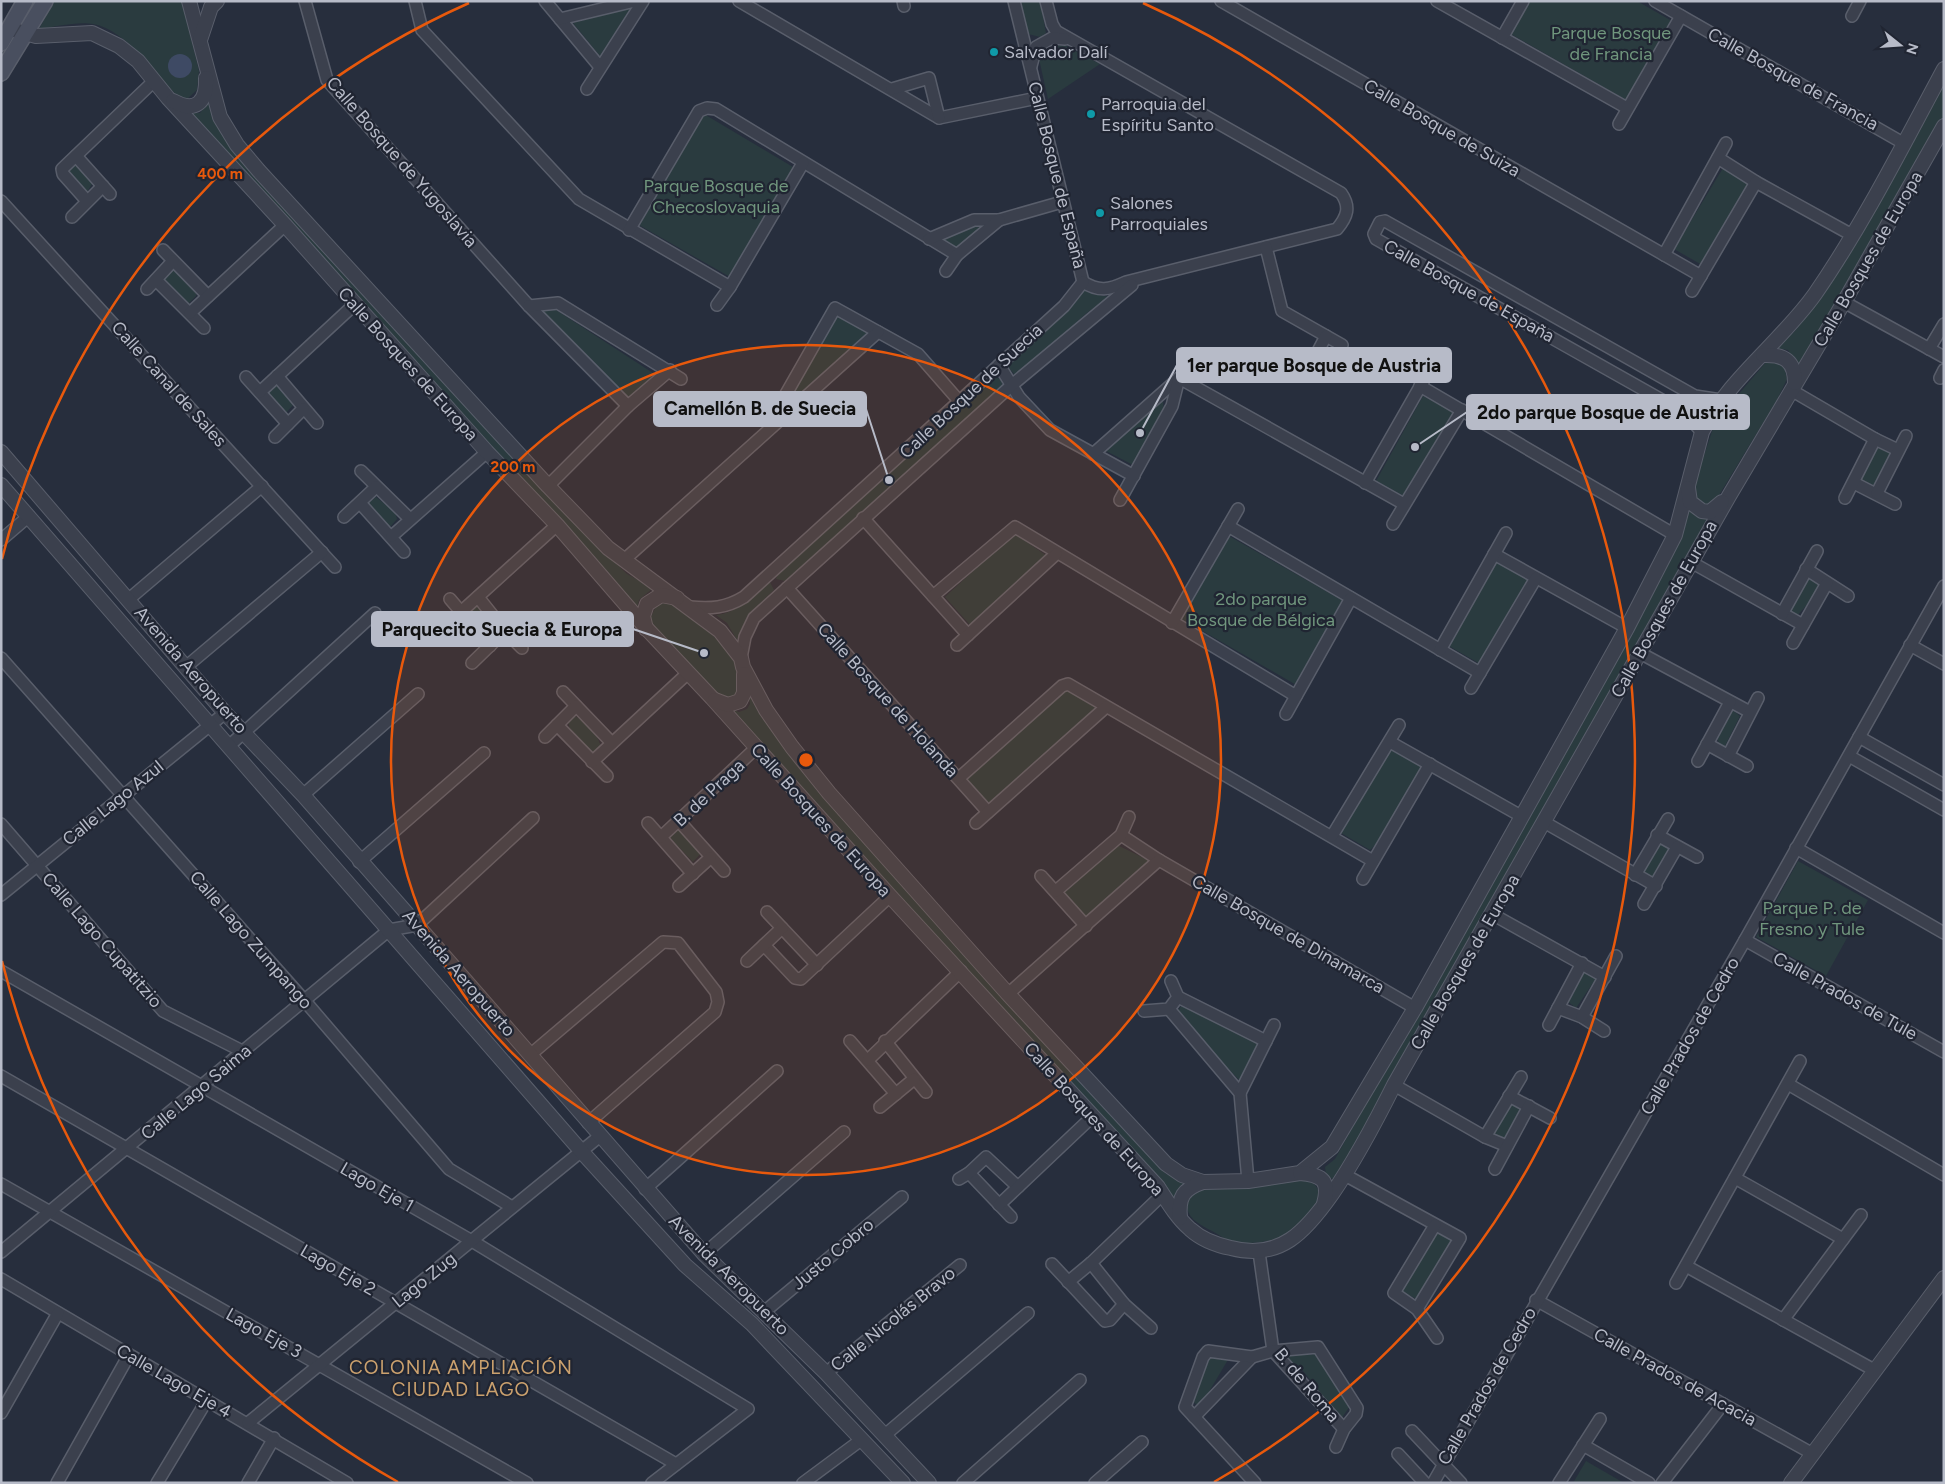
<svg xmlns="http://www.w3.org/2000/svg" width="1945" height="1484" font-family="Figtree,sans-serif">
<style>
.green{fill:#2a3b3f}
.water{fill:#3e4a64}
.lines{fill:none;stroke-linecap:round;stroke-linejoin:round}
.minor-casing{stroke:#595e6b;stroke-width:14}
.tertiary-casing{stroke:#595e6b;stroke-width:16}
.secondary-casing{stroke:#595e6b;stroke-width:18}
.minor{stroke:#3b404d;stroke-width:11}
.tertiary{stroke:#3b404d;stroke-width:14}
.secondary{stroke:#494f5f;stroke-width:15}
.ring{fill:none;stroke:#e8590c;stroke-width:2.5}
.culture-dot{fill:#0f9aa8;stroke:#202532;stroke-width:2}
.labels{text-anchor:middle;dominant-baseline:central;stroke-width:4.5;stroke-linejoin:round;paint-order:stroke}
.park-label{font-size:18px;fill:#70967d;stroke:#202532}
.poi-label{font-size:18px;fill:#b7bbc8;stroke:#202532;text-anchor:start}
.street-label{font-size:18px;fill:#b7bbc8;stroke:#202532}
.neighbourhood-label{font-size:19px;letter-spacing:1px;fill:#cba16e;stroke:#202532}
.centre{fill:#e8590c;stroke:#202532;stroke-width:2.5}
.ring-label{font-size:15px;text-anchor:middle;font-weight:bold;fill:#e8590c;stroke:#202532;stroke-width:4.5;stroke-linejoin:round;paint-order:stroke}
.leader{fill:none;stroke:#b7bbc8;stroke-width:2}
.callout-dot{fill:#b7bbc8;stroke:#202532;stroke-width:2}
.callout{fill:#b7bbc8;stroke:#b7bbc8;stroke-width:2}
.callout-label{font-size:19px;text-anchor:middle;font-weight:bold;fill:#111}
</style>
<rect width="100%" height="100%" fill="#272e3d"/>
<g class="green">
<path d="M54,1H182L199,71L197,90L187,99H181C155,77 128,30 93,24C79,21 53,27 39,29Z"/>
<polygon points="1020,1 1040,1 1046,33 1040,37 1028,34"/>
<polygon points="1528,1 1637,1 1672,21 1626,100 1509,33"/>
<polygon points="631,7 600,56 573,23"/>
<polygon points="1056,45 1066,46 1100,64 1048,99 1039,59 1045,50"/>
<polygon points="1944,78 1944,117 1879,234 1800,371 1788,350 1777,348 1795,331 1822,294"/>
<polygon points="209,101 258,175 570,519 627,574 653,588 639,600 637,608 190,113 200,113"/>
<polygon points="704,114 793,167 730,277 639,225"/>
<polygon points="72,164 80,167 94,181 87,192 71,178 67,169"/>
<polygon points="1723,168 1748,183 1702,265 1674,249"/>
<polygon points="975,226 983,229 957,253 940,239 948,234"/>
<polygon points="171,271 181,271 196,287 196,296 188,304 164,279"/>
<polygon points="1084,290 1092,294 1110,297 1088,312 1019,373 1014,374 1008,367 1012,362 1069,310"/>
<polygon points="553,308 656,375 623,406 541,311"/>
<polygon points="838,315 869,333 800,397 792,395 833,318"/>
<polygon points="1777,359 1784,366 1787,379 1777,400 1713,505 1702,504 1695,499 1693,489 1715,422 1766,362"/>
<polygon points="998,378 1002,380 1002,389 785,581 776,579 778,570 992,379"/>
<polygon points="274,382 294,404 285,414 265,390"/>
<polygon points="1423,396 1456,413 1406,497 1376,481"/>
<polygon points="1163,400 1164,415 1135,466 1106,451"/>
<polygon points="1877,446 1893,454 1882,477 1873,485 1860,479"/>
<polygon points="376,497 395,512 397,519 391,526 387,525 368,503"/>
<polygon points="1687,511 1713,519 1340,1175 1333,1179 1326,1176 1325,1167 1335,1159 1672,556 1684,528"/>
<polygon points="1014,533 1047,556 971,626 945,597"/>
<polygon points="1229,536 1345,602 1298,686 1180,618"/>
<polygon points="1497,560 1530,581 1480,664 1449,646"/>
<polygon points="1809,578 1818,583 1816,595 1796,617 1792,615 1789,609 1798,589"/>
<path d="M765,582H770L774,590L748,615L737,640L727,623L716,615C738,613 750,596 765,582Z"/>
<path d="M669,603C701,624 735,646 743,686L735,697L721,699L654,626L650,619L657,604Z"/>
<polygon points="473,606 477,606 498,628 497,633 493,637 487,636 469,613"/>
<polygon points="1073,691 1085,697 1096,709 987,806 966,781 1059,692"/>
<polygon points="749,695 757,710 817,791 973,958 1100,1103 1166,1174 1188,1181 1180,1186 1174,1205 731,709 739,712 747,709 750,704"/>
<polygon points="1731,709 1740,716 1725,746 1721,746 1716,737"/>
<path d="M574,716C586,721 598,735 601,747L595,754C581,748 570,735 568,721Z"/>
<polygon points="1393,749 1410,757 1425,769 1388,833 1370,850 1341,833 1387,753"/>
<polygon points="680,828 702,852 693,862 670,838"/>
<polygon points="1659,840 1671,847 1655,879 1642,873"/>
<polygon points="1117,845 1152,862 1085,918 1062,892"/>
<polygon points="1798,861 1868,900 1826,976 1756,937"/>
<polygon points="1583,971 1597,977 1576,1008 1567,1001"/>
<polygon points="1183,1004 1259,1043 1240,1081 1176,1013"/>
<polygon points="1510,1102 1523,1109 1506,1142 1491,1134"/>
<path d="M1302,1177C1345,1193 1297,1233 1272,1240C1261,1243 1246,1244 1234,1242C1225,1240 1218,1234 1210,1230C1197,1223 1188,1219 1186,1203L1195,1191Z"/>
<polygon points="1436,1230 1455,1240 1418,1300 1400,1290"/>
<polygon points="1317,1354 1350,1406 1341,1419 1300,1367 1283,1356"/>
<polygon points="1206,1355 1229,1358 1200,1407 1188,1398"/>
<polygon points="1586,1461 1624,1483 1573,1483"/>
</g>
<circle class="water" cx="180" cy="66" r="12"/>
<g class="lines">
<g class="minor-casing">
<g id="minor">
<polyline points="305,1 327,80 529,306 628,406"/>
<polyline points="415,1 422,30 579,199 730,287"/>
<polyline points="545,1 600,67"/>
<polyline points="739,1 939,118 1037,98"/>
<polyline points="903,1 904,6"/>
<polyline points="1014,1 1083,282"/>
<path d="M1046,1L1052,24L1056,31L1341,193C1351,207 1347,217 1337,229L1126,282C1109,290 1099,292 1083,282"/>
<polyline points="1221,1 1701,276"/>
<polyline points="1437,1 1627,108"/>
<polyline points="1655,1 1903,143"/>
<polyline points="1852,16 1860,1"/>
<polyline points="560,19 635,1"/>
<polyline points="1502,38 1523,1"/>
<polyline points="1031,66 1036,47 1052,38 1065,39"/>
<polyline points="587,89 643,1"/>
<polyline points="892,89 929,78 939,118"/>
<polyline points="1619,124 1681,16"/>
<polyline points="76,156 110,194"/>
<polyline points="1718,158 1756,182 1852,235"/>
<polyline points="1,201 335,567"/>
<polyline points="87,201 63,174 62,169 154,81"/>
<polyline points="72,217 103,186"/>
<polyline points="629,230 699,111 707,108 716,109 957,255"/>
<polyline points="929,239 974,220 999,220 1062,202"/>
<polyline points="1266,247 1282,311 1342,345"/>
<polyline points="163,250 208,296"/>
<polyline points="1664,255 1726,143"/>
<polyline points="946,271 957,255 999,220"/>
<polyline points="156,280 204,328"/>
<polyline points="147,289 173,261"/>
<polyline points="1692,291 1756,182"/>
<polyline points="1844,302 1944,357"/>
<polyline points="717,305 730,287 803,163"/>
<polyline points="529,306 558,303 681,379"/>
<polyline points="190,313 285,225"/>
<polyline points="1929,349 1944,324"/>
<polyline points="1315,357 1326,336"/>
<polyline points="999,365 1019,397 1050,430 1134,476"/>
<polyline points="277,376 317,423"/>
<polyline points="246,377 288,424"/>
<polyline points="1179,378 1404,504"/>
<polyline points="1940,378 1944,370"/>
<polyline points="1420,386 1675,535"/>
<polyline points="1791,390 1875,439 1898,450"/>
<polyline points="260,392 355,304"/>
<polyline points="783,418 782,401 835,308 918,354 960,402"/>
<polyline points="1702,432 1685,413 1376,239 1374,234 1380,222 1385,221 1695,396 1721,400"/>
<polyline points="275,437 303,409"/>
<polyline points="1093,454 1179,378"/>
<polyline points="361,471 410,519"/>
<polyline points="1365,483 1429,371"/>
<polyline points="1854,483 1895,504"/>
<polyline points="548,486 628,406 670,370"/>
<polyline points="1877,493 1906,436"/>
<polyline points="1845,498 1875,439"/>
<polyline points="1120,500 1172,406 1179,378"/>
<polyline points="360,503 404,552"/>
<polyline points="344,517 376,487"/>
<polyline points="863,518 968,635"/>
<polyline points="1393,524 1462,410"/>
<polyline points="1228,526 1480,673"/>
<polyline points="392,536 487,452"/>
<polyline points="1,540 29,516"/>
<polyline points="1494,554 1627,628"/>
<polyline points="624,560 878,332"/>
<polyline points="1691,562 1803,625"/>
<polyline points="1806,569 1848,596"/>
<polyline points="787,588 988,812"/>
<polyline points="933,596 1015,527 1296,696"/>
<polyline points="478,597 505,631 522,648"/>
<polyline points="129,599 262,486"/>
<polyline points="450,599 490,646"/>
<path d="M690,607C711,609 726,608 744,597L1064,306L1083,282"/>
<polyline points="462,611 557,525"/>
<polyline points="1782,614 1817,551"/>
<polyline points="1172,623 1238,509"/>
<polyline points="1793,643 1827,583"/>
<polyline points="957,645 1056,554"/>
<polyline points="1910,645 1944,664"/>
<polyline points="1440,650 1506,533"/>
<polyline points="1640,653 1750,712"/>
<polyline points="1,658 304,1000 449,1169 512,1207"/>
<polyline points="741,658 745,637 754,618 1012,385 1132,285"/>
<polyline points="472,663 505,631"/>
<polyline points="187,666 322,552"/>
<polyline points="1471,688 1536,578"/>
<polyline points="563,692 612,743"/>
<polyline points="1286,714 1351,598"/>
<polyline points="557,725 607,776"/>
<polyline points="545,737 576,706"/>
<polyline points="1859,737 1944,785"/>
<polyline points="1390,742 1521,816"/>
<polyline points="1707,744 1747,766"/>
<polyline points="229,746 375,613"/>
<polyline points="1728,756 1758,698"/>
<polyline points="1849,756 1944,810"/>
<polyline points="1698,761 1730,702"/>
<polyline points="592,762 688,673"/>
<polyline points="959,778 1062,686 1068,684 1373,861"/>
<polyline points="303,795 418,694"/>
<polyline points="679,821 724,871"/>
<polyline points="1544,822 1656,886"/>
<polyline points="648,823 693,874"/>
<polyline points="976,823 1106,707"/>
<polyline points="1,824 163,1011 244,1052"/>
<polyline points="1121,835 1159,860 1415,1008"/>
<polyline points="1657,835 1697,857"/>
<polyline points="1332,836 1399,725"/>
<polyline points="661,837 756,748"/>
<polyline points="1796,848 1944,933"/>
<polyline points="359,862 484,753"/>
<polyline points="1635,875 1668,819"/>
<polyline points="1041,876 1086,926"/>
<polyline points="1363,879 1430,764"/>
<polyline points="679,886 710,858"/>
<polyline points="1056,891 1121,835 1129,817"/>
<polyline points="1,895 225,713"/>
<polyline points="1644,904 1677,847"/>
<polyline points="767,912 817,965"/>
<polyline points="1492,914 1605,977"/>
<polyline points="1745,940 1944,1052"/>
<polyline points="764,945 795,978 801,979 890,896"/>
<polyline points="747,961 782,928"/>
<polyline points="1,971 472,1241 748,1409 652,1483"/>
<polyline points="1008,994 1159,860"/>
<polyline points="1178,997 1266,1041"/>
<polyline points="1558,1008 1582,1017 1604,1031"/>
<polyline points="1169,1009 1240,1093 1248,1181"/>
<polyline points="1144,1011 1169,1009 1178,997 1171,981"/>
<polyline points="1582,1017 1616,956"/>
<polyline points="1549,1025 1582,963"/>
<polyline points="850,1041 896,1094"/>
<polyline points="885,1041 926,1092"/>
<polyline points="530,1055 663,942 678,943 716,992 718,1002 715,1012 588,1123"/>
<polyline points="868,1060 961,971"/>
<polyline points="1,1076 676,1464"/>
<polyline points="1788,1084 1944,1175"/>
<polyline points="1394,1085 1485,1137 1507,1146"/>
<polyline points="1240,1093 1274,1025"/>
<polyline points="1509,1096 1550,1118"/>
<polyline points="880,1107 914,1079"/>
<polyline points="1485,1137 1521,1077"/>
<polyline points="1495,1169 1529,1106"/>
<polyline points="969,1173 1011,1217"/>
<polyline points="1345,1175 1460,1238 1417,1309"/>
<polyline points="1735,1178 1843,1239"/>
<polyline points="959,1179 969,1173 986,1157 1018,1187"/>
<polyline points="1,1184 527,1483"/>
<polyline points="645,1189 777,1071"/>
<polyline points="999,1205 1093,1116"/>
<polyline points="1435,1225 1394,1293 1417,1309 1437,1338"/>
<polyline points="1,1252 389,930 417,925 533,818"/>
<polyline points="1259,1252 1273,1351 1344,1429"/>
<polyline points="704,1254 844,1132"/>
<polyline points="1091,1263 1124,1304 1151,1328"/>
<polyline points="1052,1264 1105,1321 1110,1320 1124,1304"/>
<polyline points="1686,1266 1874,1370"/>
<polyline points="1,1279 347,1483"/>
<polyline points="1068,1282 1091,1263 1163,1194"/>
<polyline points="1676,1283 1800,1061"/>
<polyline points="1536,1300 1813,1454"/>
<polyline points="764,1312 902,1197"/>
<polyline points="1783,1320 1861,1215"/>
<polyline points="826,1373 960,1265"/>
<polyline points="1,1413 58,1313"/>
<polyline points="1194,1417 1252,1357"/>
<polyline points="248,1423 600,1136"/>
<polyline points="1412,1431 1461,1483"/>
<polyline points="885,1435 1028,1313"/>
<polyline points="1583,1445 1649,1483"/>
<polyline points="1398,1454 1425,1483"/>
<polyline points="57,1483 129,1355"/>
<polyline points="157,1483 207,1400"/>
<polyline points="248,1483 274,1438"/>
<polyline points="803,1483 861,1440"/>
<polyline points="963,1483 1080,1380"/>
<polyline points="1095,1483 1142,1442"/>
<polyline points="1255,1483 1185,1407 1203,1357 1208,1351 1252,1357 1273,1351 1318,1347 1357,1408 1356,1414 1344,1429 1336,1447"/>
<polyline points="1433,1483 1745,940 1944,586"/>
<polyline points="1559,1483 1600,1419"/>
<polyline points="1662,1483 1723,1404"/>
</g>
</g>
<g class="tertiary-casing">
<g id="tertiary">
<path d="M189,1L220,117L237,145L259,171L548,486L608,548L720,631L741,658L743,667L766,710L792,747L829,793L1008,994L1166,1164L1182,1175L1203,1182L1248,1181L1300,1173L1332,1147L1415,1008L1627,628L1675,535L1702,432C1728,379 1781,342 1815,294C1864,223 1903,145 1944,69"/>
<path d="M14,30L36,36L92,33L119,46L138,61L168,98L285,225L487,452L557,525L647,629L712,698L890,896L1158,1187C1167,1201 1177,1218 1190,1229C1201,1239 1216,1245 1231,1248C1280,1261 1306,1231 1332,1194C1356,1159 1375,1123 1394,1085L1729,496L1844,302L1944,126"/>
<polyline points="200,40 211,7 217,1"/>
<path d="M173,101C195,113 207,103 206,78"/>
<path d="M1763,355C1784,354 1795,361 1795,383"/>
<polyline points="1,452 225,713 303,795 417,925 704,1254 826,1373 929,1483"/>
<polyline points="1,485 582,1152 685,1265 752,1324 903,1483"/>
<polyline points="1688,488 1690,502 1702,511 1710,512 1722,502"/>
<polyline points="646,629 643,616 647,604 661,595 677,598"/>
<polyline points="715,700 728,705 740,701 744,693 744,674"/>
<path d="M1300,1173C1323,1175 1330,1181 1324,1204"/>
<path d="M1180,1218C1178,1197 1183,1189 1203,1182"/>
<polyline points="1791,1483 1944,1278"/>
</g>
</g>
<g class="secondary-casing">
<g id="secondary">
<polyline points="1,43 25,1"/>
<polyline points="1,73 45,1"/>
</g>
</g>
<use href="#minor" class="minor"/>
<use href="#tertiary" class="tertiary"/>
<use href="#secondary" class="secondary"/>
</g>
<circle cx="806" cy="760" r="415" fill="#e8590c" fill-opacity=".12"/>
<g class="ring">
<circle cx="806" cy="760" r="415"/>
<path d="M398 1482A829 829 0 0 1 2 961M2 559A829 829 0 0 1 469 3M1143 3A829 829 0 0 1 1214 1482"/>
</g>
<g class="culture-dot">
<circle cx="994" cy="52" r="5"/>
<circle cx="1091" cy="114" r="5"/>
<circle cx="1100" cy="213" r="5"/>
</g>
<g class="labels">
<g class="park-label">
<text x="1611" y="33">Parque Bosque<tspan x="1611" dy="21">de Francia</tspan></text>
<text x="716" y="186">Parque Bosque de<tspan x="716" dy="21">Checoslovaquia</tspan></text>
<text x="1261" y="599">2do parque<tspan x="1261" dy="21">Bosque de Bélgica</tspan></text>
<text x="1812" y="908">Parque P. de<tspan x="1812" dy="21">Fresno y Tule</tspan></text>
</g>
<g class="poi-label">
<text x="1004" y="52">Salvador Dalí</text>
<text x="1101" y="104">Parroquia del<tspan x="1101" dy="21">Espíritu Santo</tspan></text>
<text x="1110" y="203">Salones<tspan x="1110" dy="21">Parroquiales</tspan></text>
</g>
<g class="street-label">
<text transform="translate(1793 79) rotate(29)">Calle Bosque de Francia</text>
<text transform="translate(1442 128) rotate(30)">Calle Bosque de Suiza</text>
<text transform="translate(402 162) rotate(49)">Calle Bosque de Yugoslavia</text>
<text transform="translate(1057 175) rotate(76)">Calle Bosque de España</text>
<text transform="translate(1868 259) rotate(-60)">Calle Bosques de Europa</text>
<text transform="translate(1469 291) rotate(29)">Calle Bosque de España</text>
<text transform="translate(408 364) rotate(48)">Calle Bosques de Europa</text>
<text transform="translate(169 384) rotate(48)">Calle Canal de Sales</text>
<text transform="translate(971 391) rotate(-43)">Calle Bosque de Suecia</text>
<text transform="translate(1664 609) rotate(-61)">Calle Bosques de Europa</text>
<text transform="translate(191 670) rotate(49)">Avenida Aeropuerto</text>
<text transform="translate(888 700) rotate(48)">Calle Bosque de Holanda</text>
<text transform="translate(709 793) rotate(-43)">B. de Praga</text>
<text transform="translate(113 803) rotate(-39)">Calle Lago Azul</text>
<text transform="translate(821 820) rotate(48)">Calle Bosques de Europa</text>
<text transform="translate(1288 934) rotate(30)">Calle Bosque de Dinamarca</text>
<text transform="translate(102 940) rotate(49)">Calle Lago Cupatitzio</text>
<text transform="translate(251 940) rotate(49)">Calle Lago Zumpango</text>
<text transform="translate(1465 962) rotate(-60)">Calle Bosques de Europa</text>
<text transform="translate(459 973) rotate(49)">Avenida Aeropuerto</text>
<text transform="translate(1845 996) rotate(29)">Calle Prados de Tule</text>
<text transform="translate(1690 1036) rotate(-60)">Calle Prados de Cedro</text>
<text transform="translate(196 1092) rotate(-40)">Calle Lago Saima</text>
<text transform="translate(1094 1119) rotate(48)">Calle Bosques de Europa</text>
<text transform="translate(377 1187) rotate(30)">Lago Eje 1</text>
<text transform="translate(833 1254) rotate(-40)">Justo Cobro</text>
<text transform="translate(338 1270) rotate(30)">Lago Eje 2</text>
<text transform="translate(729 1275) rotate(45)">Avenida Aeropuerto</text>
<text transform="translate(424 1280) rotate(-39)">Lago Zug</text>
<text transform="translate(893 1319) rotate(-39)">Calle Nicolás Bravo</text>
<text transform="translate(264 1333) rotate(29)">Lago Eje 3</text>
<text transform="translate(1675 1377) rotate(29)">Calle Prados de Acacia</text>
<text transform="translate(174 1381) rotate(30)">Calle Lago Eje 4</text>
<text transform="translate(1307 1385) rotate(50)">B. de Roma</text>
<text transform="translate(1487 1386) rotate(-60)">Calle Prados de Cedro</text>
</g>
<g class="neighbourhood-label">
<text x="461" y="1367">COLONIA AMPLIACIÓN<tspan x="461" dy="22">CIUDAD LAGO</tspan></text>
</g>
</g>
<circle cx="806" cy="760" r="8" class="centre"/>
<g class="ring-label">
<text x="220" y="179">400 m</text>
<text x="513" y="472">200 m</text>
</g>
<path class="leader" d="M1140 433L1177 365M889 480L866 409M1415 447L1467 412M704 653L633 629"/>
<g class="callout-dot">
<circle cx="1140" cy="433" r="5"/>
<circle cx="889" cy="480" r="5"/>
<circle cx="1415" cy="447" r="5"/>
<circle cx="704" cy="653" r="5"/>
</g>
<g class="callout">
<rect x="1177" y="348" width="274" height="34" rx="5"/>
<rect x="654" y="392" width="212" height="34" rx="5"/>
<rect x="1467" y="395" width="282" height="34" rx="5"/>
<rect x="372" y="612" width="261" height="34" rx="5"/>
</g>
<g class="callout-label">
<text x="1314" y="372">1er parque Bosque de Austria</text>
<text x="760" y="415">Camellón B. de Suecia</text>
<text x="1608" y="419">2do parque Bosque de Austria</text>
<text x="502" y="636">Parquecito Suecia &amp; Europa</text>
</g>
<rect width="1945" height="1484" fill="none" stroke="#b7bbc8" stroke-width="5"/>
<g transform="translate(1900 45) rotate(107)" stroke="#202532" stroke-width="4" paint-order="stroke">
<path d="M0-4L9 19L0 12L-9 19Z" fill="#b7bbc8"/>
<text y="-8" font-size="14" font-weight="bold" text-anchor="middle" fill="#b7bbc8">N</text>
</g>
</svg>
